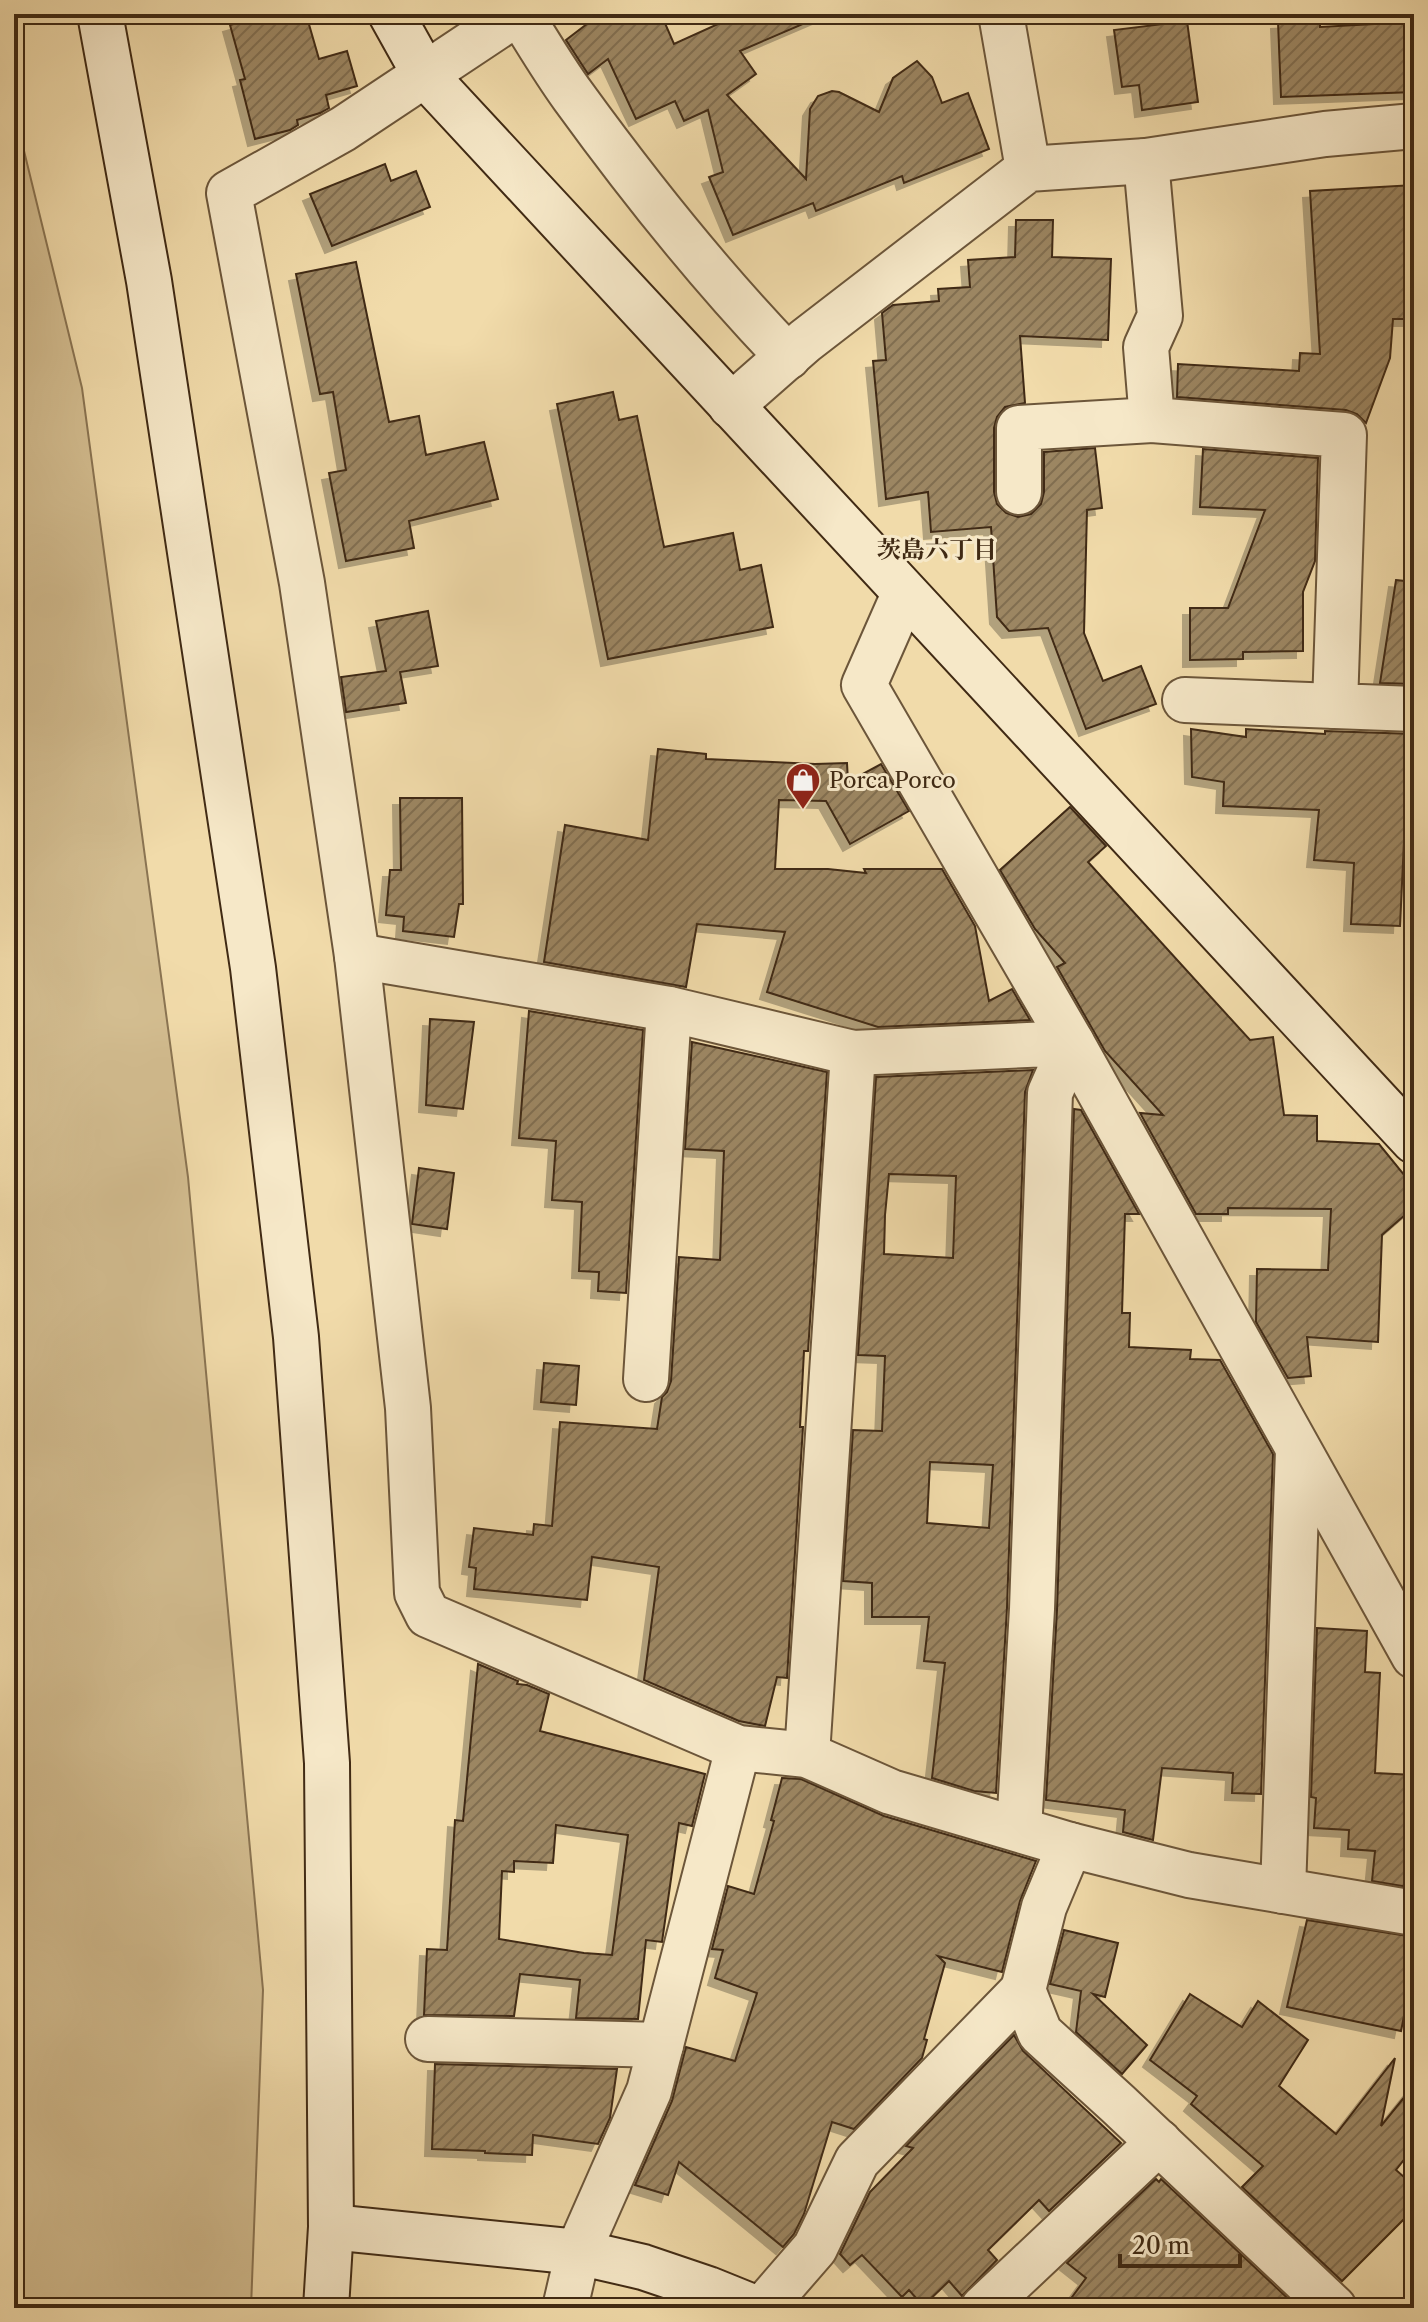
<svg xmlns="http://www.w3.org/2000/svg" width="1428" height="2322" font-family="'Libre Caslon Text','Noto Serif JP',serif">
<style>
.green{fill:#d3bd90;stroke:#8a7452;stroke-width:2}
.building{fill:url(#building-hatch);stroke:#402a14;stroke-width:2;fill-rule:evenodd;filter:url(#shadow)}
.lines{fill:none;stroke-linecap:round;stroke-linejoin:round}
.street-casing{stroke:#6c563a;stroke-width:48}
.secondary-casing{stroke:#402a14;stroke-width:48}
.street{stroke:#f6e8c8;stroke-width:44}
.secondary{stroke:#f6e8c8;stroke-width:44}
.labels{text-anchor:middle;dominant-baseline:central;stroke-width:6;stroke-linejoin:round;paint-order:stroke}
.poi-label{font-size:22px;fill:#402a14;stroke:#f6e8c8;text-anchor:start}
.neighbourhood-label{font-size:24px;font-weight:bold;fill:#402a14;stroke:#f6e8c8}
</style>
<defs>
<pattern id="building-hatch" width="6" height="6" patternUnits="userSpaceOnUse" patternTransform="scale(2)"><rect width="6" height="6" fill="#9c8662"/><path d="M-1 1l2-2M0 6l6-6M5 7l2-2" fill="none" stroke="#816e50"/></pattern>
<filter id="shadow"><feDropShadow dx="-7" dy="7" stdDeviation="0" flood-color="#0004"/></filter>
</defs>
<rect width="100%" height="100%" fill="#f1dbaa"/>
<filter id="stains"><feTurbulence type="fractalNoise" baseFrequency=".0025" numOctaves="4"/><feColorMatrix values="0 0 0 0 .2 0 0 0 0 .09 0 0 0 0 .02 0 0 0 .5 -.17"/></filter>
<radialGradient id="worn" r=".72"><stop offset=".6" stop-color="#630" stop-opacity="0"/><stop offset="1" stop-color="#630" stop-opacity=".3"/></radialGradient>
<polygon class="green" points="14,110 82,388 188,1177 263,1990 251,2308 14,2308"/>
<g class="building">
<polygon points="269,14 306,14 319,59 347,51 357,86 326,95 329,108 320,113 297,120 298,125 290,130 255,139 240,80 245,79 230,25"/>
<polygon points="600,14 661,14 674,44 740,14 826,14 740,51 756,74 727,95 806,179 810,109 818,96 832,91 839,92 879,112 893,78 917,61 932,77 942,103 968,93 989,149 904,183 902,176 816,211 813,203 733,235 709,177 723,172 708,110 684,121 675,101 636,119 608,59 588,74 566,40"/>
<polygon points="1320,20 1320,27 1412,22 1414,92 1281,97 1278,22"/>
<polygon points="1187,21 1198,102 1142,110 1139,85 1122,87 1114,30"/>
<polygon points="385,164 391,181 416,171 430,207 332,246 310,194"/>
<polygon points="1414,185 1414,319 1393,319 1390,358 1366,423 1357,414 1346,410 1177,397 1178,364 1299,371 1300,353 1320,354 1310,191"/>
<polygon points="1016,220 1053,220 1052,257 1111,259 1108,340 1020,336 1025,403 1005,407 997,417 994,428 994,492 997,504 1006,513 1018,517 1031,514 1041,504 1044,492 1044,452 1095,448 1102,508 1087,510 1084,633 1103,681 1141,666 1156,704 1086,729 1048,628 1009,631 997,617 991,527 931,532 928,492 886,499 873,361 886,360 882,313 893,305 939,301 938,289 970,287 968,260 1015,257"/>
<polygon points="356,262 389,422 419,416 426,455 484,442 498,499 409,521 414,548 346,561 329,473 346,470 333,392 320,394 296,274"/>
<polygon points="613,392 619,420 637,416 664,547 733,533 740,570 761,565 773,627 608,659 557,404"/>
<polygon points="1203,449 1318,458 1315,561 1303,592 1303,651 1243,652 1243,659 1190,660 1190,608 1228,608 1265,510 1200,507"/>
<polygon points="1396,580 1414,582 1414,684 1380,683"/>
<polygon points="428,611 438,666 400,672 406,703 346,712 341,677 386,671 376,621"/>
<polygon points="1191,729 1246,737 1246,729 1325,734 1325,731 1414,734 1414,778 1407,778 1400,926 1351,924 1354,863 1314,860 1319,810 1223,806 1224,782 1192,777"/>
<polygon points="658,749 706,754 706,759 815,764 847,763 848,782 881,764 909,811 850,844 826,801 779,800 775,869 828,869 866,873 864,869 942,869 975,926 989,1001 1012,989 1030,1020 878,1027 767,992 785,932 697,924 686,987 544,962 565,825 648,840"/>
<polygon points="400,798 462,798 463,904 459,904 454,937 403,931 404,917 386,915 390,870 401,870"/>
<polygon points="1070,807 1106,846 1088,862 1250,1040 1273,1037 1284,1115 1317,1116 1317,1141 1379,1144 1414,1187 1414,1207 1382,1235 1378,1342 1307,1337 1311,1376 1288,1378 1256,1322 1257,1269 1328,1270 1331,1209 1228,1208 1228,1214 1196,1214 1140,1113 1163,1115 1105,1051 1057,967 1065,963 1035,929 1000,870"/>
<polygon points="529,1011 643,1030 626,1293 598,1291 599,1272 579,1271 582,1202 552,1200 556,1141 519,1138"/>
<polygon points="430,1019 474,1022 463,1109 426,1105"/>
<polygon points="692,1042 827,1072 808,1351 804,1351 800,1427 803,1427 787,1678 777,1677 765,1726 739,1721 644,1680 659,1567 592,1557 587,1600 474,1589 476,1568 469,1567 474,1528 533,1535 534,1524 552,1526 560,1422 657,1429 662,1397 667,1392 671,1381 679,1257 720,1260 724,1151 685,1149"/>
<path d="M1033,1070L1025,1092L1007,1608L996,1793L974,1791L932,1778L945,1663L924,1661L929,1617H872V1583L843,1581L853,1430L882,1431L885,1356L858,1355L876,1077ZM889,1174L956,1176L953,1258L884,1254L885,1215ZM930,1462L993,1465L989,1528L927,1523Z"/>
<polygon points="1074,1109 1081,1110 1139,1214 1125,1214 1122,1313 1130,1313 1129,1347 1191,1350 1190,1359 1220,1360 1273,1454 1261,1794 1232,1793 1233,1773 1162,1768 1153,1840 1123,1832 1125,1810 1046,1800 1057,1610"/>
<polygon points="419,1168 454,1173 447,1229 412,1224"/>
<polygon points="544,1363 579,1366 576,1405 541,1402"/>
<polygon points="1317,1628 1367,1631 1365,1672 1380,1673 1375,1773 1414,1775 1414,1888 1372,1881 1375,1851 1348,1849 1349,1830 1314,1828 1316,1798 1311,1797"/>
<path d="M478,1664L518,1681L517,1684L527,1685L549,1694L540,1731L705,1774L692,1826L679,1823L662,1942L646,1940L638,2019L576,2018L580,1980L520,1974L514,2016L424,2015L427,1949L447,1950L455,1820L463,1821ZM556,1825L628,1835L612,1955L584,1953L499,1939L502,1871L514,1872V1861L553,1863Z"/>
<polygon points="782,1778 801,1779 884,1816 1036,1861 1020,1901 1002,1972 938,1956 945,1963 924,2039 927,2040 922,2058 854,2129 832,2122 804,2214 794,2234 783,2247 679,2162 668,2195 635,2185 672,2101 686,2047 735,2061 757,1993 715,1978 723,1950 712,1949 728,1886 754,1894 774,1821 771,1820"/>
<polygon points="1307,1920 1414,1937 1414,1967 1401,2031 1287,2007"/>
<polygon points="1064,1930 1118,1943 1105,1997 1093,1994 1147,2045 1122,2074 1076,2032 1081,1991 1050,1984"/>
<polygon points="1190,1994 1242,2027 1258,2001 1308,2040 1279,2086 1336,2134 1395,2058 1381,2126 1414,2085 1414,2147 1396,2170 1414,2186 1414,2209 1342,2281 1242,2187 1263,2166 1191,2104 1197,2096 1150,2060"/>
<polygon points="1014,2035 1023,2051 1121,2143 1049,2211 1039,2200 988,2250 997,2260 962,2296 949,2281 923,2306 909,2290 902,2297 862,2255 850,2265 840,2254 870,2192 913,2148 906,2146"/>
<polygon points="435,2064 617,2069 610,2118 598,2144 533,2135 532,2155 485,2153 485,2151 432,2149"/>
<polygon points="1156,2179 1159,2182 1161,2179 1298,2308 1064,2308 1086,2278 1067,2263"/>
</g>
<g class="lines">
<g class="street-casing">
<g id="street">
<polyline points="516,14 343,129 229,193 302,583 357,956 408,1408 417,1593 428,1615 738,1748 807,1755 891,1792 1070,1845 1189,1875 1414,1913"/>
<path d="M520,14C537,41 554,70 573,96C639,187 710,276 788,357"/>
<polyline points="1001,14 1028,169"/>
<polyline points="1146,161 1160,316 1146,347 1152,420 1344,435 1335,706 1414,709"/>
<polyline points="731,406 805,341 1028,169 1146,161 1325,134 1414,126"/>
<polyline points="1019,492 1019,428 1152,420"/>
<polyline points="904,594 864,685 1072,1043 1414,1656"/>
<polyline points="1185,700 1335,706"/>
<polyline points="357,956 669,1009 853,1053 1072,1043 1050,1093 1032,1609 1019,1829"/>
<polyline points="646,1379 669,1009"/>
<polyline points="807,1755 853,1053"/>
<polyline points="1070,1845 1044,1907 1023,1990 1040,2033 1118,2104 1334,2308"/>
<polyline points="1283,1891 1298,1450"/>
<polyline points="428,2039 661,2045"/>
<polyline points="565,2308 578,2252 649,2091 738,1748"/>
<polyline points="763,2308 815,2248 857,2161 1023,1990"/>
<polyline points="983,2308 1159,2142"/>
</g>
</g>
<g class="secondary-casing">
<g id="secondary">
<polyline points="100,14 149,281 253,968 296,1337 327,1763 331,2227 326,2308"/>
<polyline points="391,14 425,75 1414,1141"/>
<polyline points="331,2227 578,2252 643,2267 708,2289 755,2308"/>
</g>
</g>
<use href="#street" class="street"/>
<use href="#secondary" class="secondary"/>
</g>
<defs>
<g id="shop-pin" transform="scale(1.8)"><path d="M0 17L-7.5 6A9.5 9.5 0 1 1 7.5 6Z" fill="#8f2418" stroke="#f6e8c8"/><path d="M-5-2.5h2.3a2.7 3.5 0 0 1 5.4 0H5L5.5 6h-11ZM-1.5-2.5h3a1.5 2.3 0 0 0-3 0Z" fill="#fff"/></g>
</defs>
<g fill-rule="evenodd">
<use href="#shop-pin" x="803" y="780"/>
</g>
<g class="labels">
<g class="poi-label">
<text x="829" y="780">Porca Porco</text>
</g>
<g class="neighbourhood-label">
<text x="937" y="549">茨島六丁目</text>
</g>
</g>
<rect width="1428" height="2322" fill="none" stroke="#f1dbaa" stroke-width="48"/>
<rect x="16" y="16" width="1396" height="2290" fill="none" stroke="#402a14" stroke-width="4"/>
<rect x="24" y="24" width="1380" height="2274" fill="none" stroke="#402a14" stroke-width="2"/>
<path d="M1120 2254v12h120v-12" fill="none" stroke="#402a14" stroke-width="4"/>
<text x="1132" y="2254" font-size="24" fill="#402a14" stroke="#f6e8c8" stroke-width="6" paint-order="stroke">20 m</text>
<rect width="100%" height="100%" filter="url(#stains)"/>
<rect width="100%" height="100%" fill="url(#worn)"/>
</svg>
